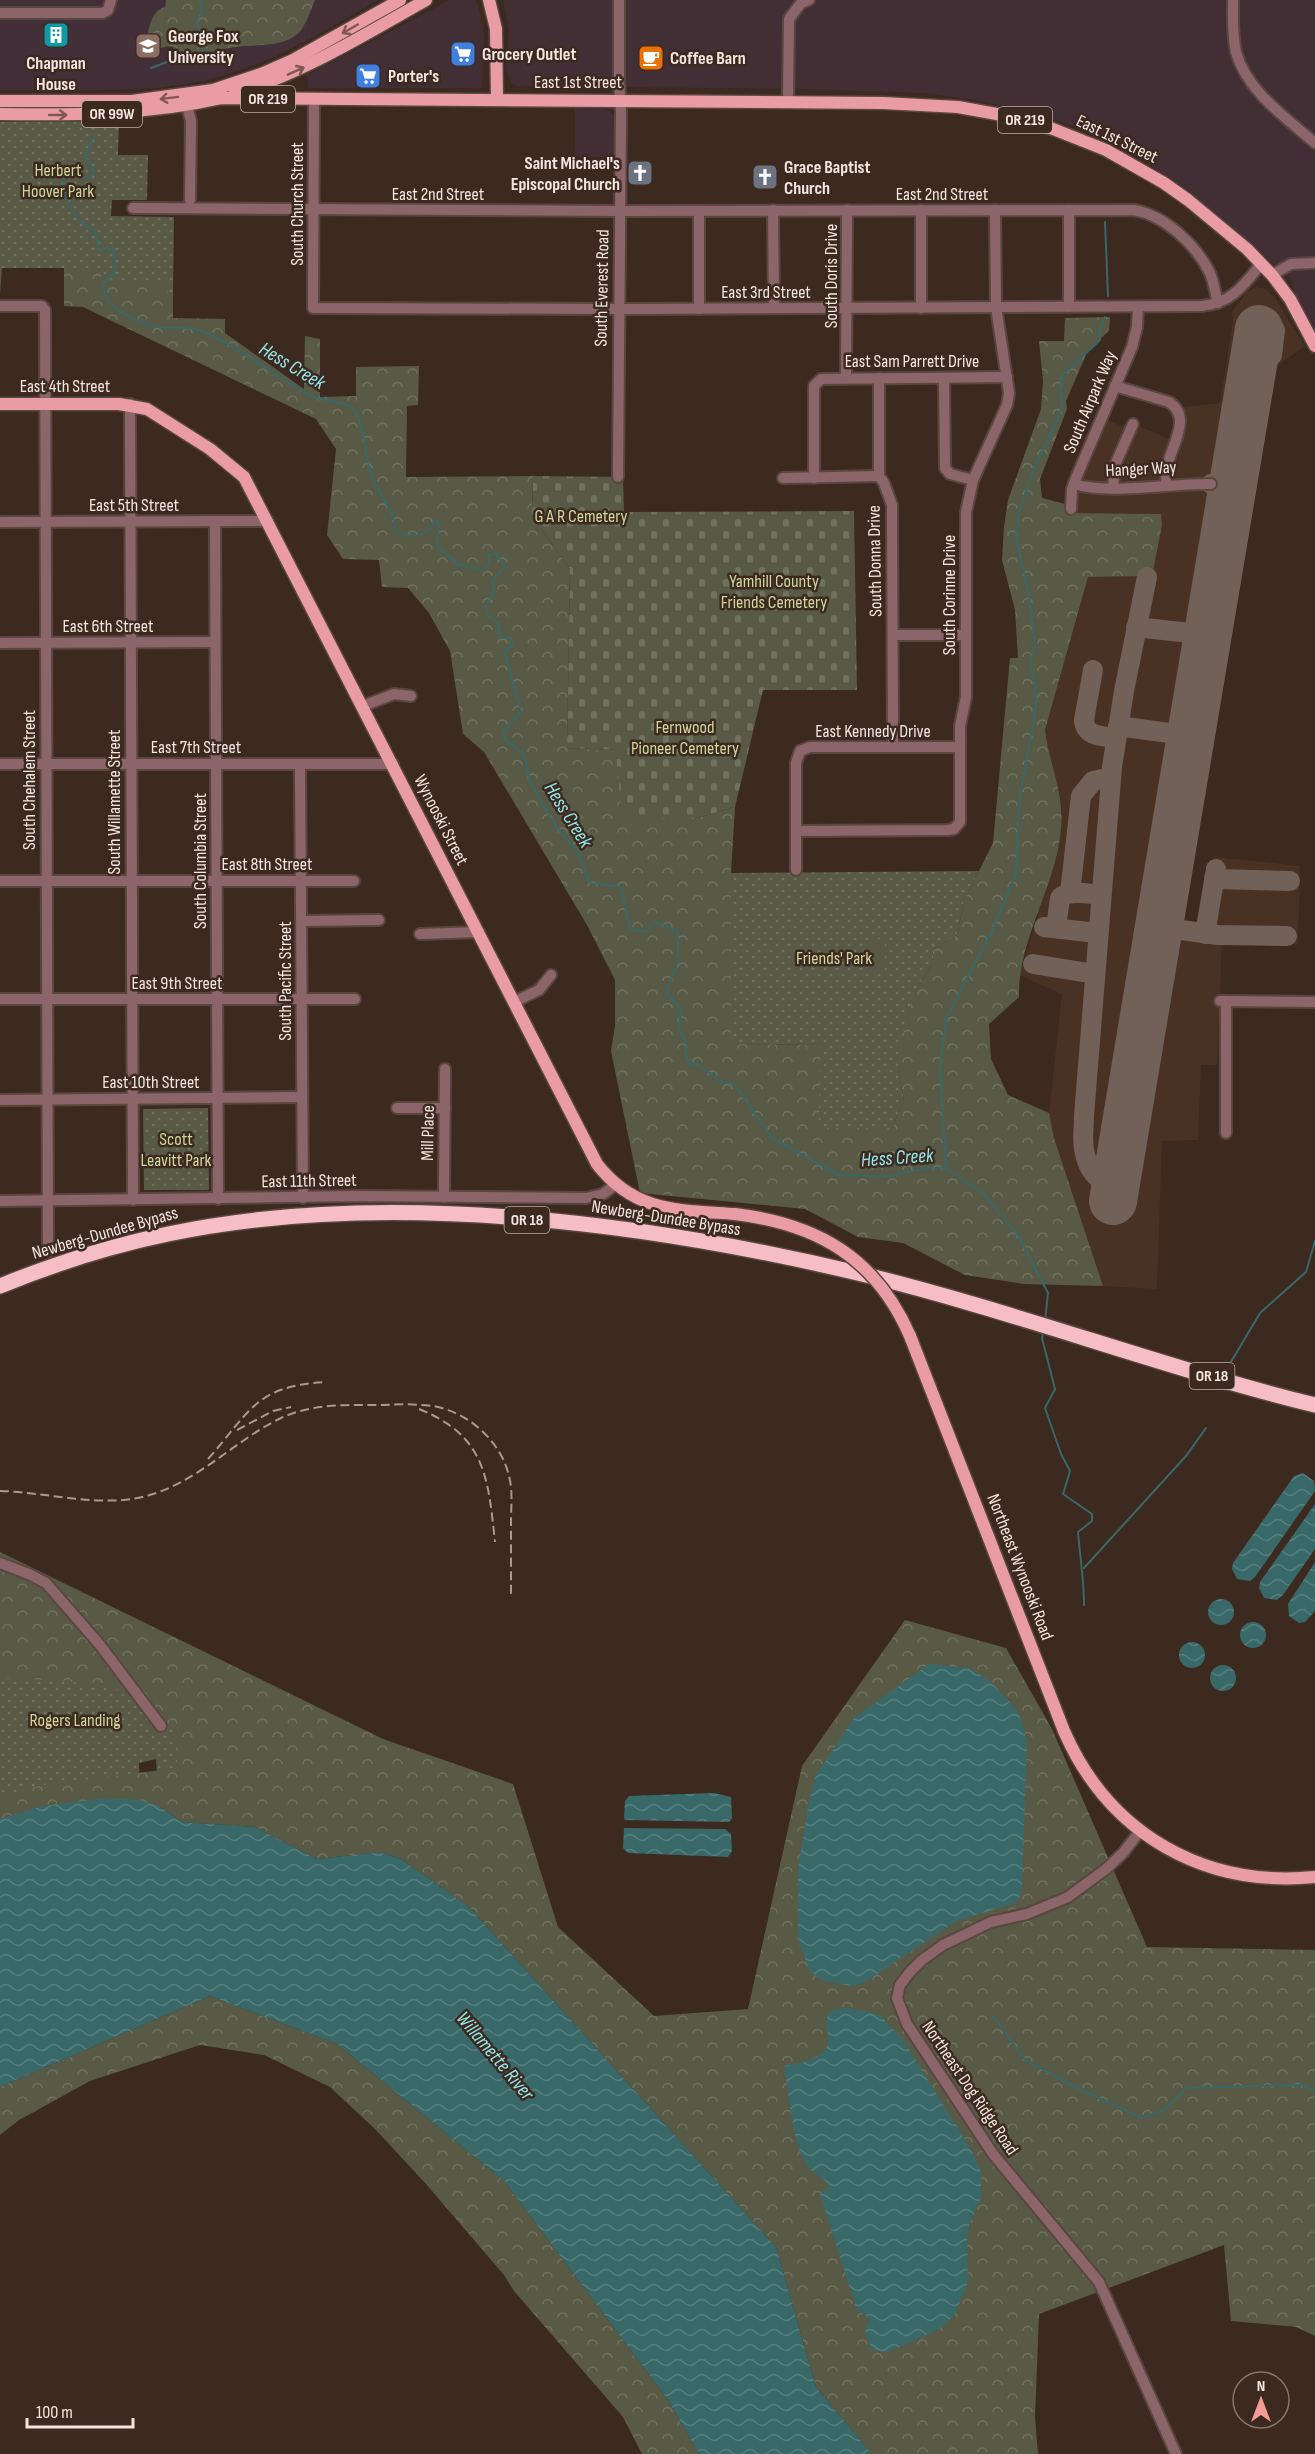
<svg xmlns="http://www.w3.org/2000/svg" width="1315" height="2454" font-family="'Sofia Sans Condensed',sans-serif">
<style>
.commercial{fill:#422f36}
.education{fill:#422f37}
.built{fill:#493124}
.grass{fill:url(#grass-dots)}
.forest{fill:url(#forest-crowns)}
.cemetery{fill:url(#cemetery-stones)}
.pitch{fill:#585a46}
.water{fill:url(#water-waves)}
.lines{fill:none;stroke-linecap:round;stroke-linejoin:round}
.stream{stroke:#396869;stroke-width:2}
.taxiway{stroke:#726159;stroke-width:20}
.runway{stroke:#726159;stroke-width:48}
.minor-casing{stroke:#59473f;stroke-width:14}
.major-casing{stroke:#59473f;stroke-width:15}
.highway-casing{stroke:#59473f;stroke-width:18}
.minor{stroke:#8c656a;stroke-width:10}
.major{stroke:#e99ba6;stroke-width:12}
.highway{stroke:#f6bdc4;stroke-width:15}
.rail{stroke:#a89992;stroke-width:2;stroke-dasharray:9 4.5;stroke-linecap:butt}
.major-bridge-casing{stroke:#59473f;stroke-width:15;stroke-linecap:butt}
.major-bridge{stroke:#e99ba6;stroke-width:12}
.oneway{stroke:#815756}
.labels{text-anchor:middle;dominant-baseline:central;stroke-width:5;stroke-linejoin:round;paint-order:stroke}
.shield{fill:#3c2920;stroke:#bcada6;stroke-width:1.5}
.shield-label{font-size:16px;font-weight:bold;fill:#f3e6e0}
.poi-label{font-size:18px;font-weight:bold;fill:#f3e6e0;stroke:#3c2920;text-anchor:start}
.street-label{font-size:18px;fill:#f3e6e0;stroke:#3c2920}
.park-label{font-size:18px;fill:#d0d79a;stroke:#3c2920}
.water-label{font-size:20px;font-style:italic;fill:#93e6e8;stroke:#3c2920}
</style>
<defs>
<pattern id="grass-dots" width="8" height="8" patternUnits="userSpaceOnUse" patternTransform="scale(1.5)"><rect width="8" height="8" fill="#585a46"/><path d="M2 2h.1M6 6h.1" fill="none" stroke="#707260" stroke-width="1.8" stroke-linecap="round"/></pattern>
<pattern id="forest-crowns" width="20" height="18" patternUnits="userSpaceOnUse" patternTransform="scale(1.5)"><rect width="20" height="18" fill="#585a46"/><path d="M2 6a3 3 0 1 1 6 0M12 15a3 3 0 1 1 6 0" fill="none" stroke="#707260"/></pattern>
<pattern id="cemetery-stones" width="16" height="16" patternUnits="userSpaceOnUse" patternTransform="scale(1.5)"><rect width="16" height="16" fill="#585a46"/><path d="M2 7V4a2 2 0 0 1 4 0v3zM10 15v-3a2 2 0 0 1 4 0v3z" fill="#707260"/></pattern>
<pattern id="water-waves" width="16" height="10" patternUnits="userSpaceOnUse" patternTransform="scale(1.5)"><rect width="16" height="10" fill="#396869"/><path d="M0 5q4-4 8 0t8 0" fill="none" stroke="#567e7e"/></pattern>
</defs>
<rect width="100%" height="100%" fill="#3c2920"/>
<g class="commercial">
<polygon points="311,0 378,0 306,41"/>
<polygon points="450,0 475,0 479,9 484,33 482,88 308,88 307,75"/>
<polygon points="503,0 1315,0 1315,328 1296,296 1291,279 1223,219 1186,189 1147,163 1105,140 1064,123 1022,110 974,100 926,93 804,89 517,86 511,83 506,68 509,31"/>
<polygon points="575,109 602,109 609,111 616,116 615,153 611,157 575,157"/>
</g>
<polygon class="education" points="0,0 311,0 306,41 277,56 238,71 204,81 158,88 103,90 0,90"/>
<polygon class="built" points="1256,287 1266,289 1276,300 1305,346 1272,370 1262,388 1172,919 1201,925 1214,857 1300,866 1298,944 1222,942 1217,1065 1201,1065 1198,1140 1162,1141 1157,1289 1103,1286 1054,1138 1049,1113 1062,994 1019,975 1054,863 1061,831 1062,805 1048,755 1045,730 1088,577 1151,576 1161,514 1074,513 1076,495 1080,477 1107,420 1122,426 1130,422 1181,444 1185,429 1183,407 1220,403 1233,321 1232,312 1247,291"/>
<g class="grass">
<polygon points="119,121 118,155 148,155 147,200 112,200 111,216 174,217 173,296 168,296 167,281 101,281 100,268 2,268 0,294 0,122"/>
<polygon points="979,871 964,901 957,935 933,950 933,964 919,984 898,1069 904,1100 892,1128 819,1128 819,1045 731,1044 731,873"/>
<polygon points="208,1108 209,1190 144,1190 143,1109"/>
<polygon points="0,1556 169,1709 192,1787 159,1806 156,1759 139,1763 140,1800 0,1819"/>
</g>
<g class="forest">
<path d="M166,0H315C310,11 305,30 295,36C274,50 244,42 221,50C208,54 197,66 182,63L173,47L168,46L150,51L145,47C149,33 149,11 165,7Z"/>
<path d="M64,268H101V281H168V295L173,296V318L225,319V333L304,389L305,336L320,339V397L356,396V367L419,366L418,405L407,406L406,477L533,476L532,516L570,569L567,748L616,750L697,818L735,807L731,873V1044L820,1045L819,1128H892L904,1100L898,1069L906,1015L919,984L933,964V950L957,935L964,901L993,843L1010,658H1018L1015,610L1002,560L1004,527L1008,500L1041,409L1043,381L1039,341H1064L1065,318L1110,317L1109,331L1088,350L1066,401L1067,409L1040,479L1042,498L1065,504L1074,513L1161,514L1162,525L1152,576L1088,577L1045,730C1049,764 1065,795 1061,829C1056,887 1018,939 1019,997L989,1024L991,1059L1008,1095L1049,1113L1054,1138L1103,1286L1024,1284L965,1275L903,1243L858,1237L805,1209L640,1193L611,1051L615,1026V980L587,925L484,752L463,734L450,651L429,613L408,588L382,587L379,560L343,559L327,535L336,449L316,419L83,307L64,306Z"/>
<polygon points="0,1552 383,1739 513,1784 558,1927 654,2016 748,2009 802,1766 905,1620 1006,1648 1052,1729 1147,1947 1315,1950 1315,2336 1296,2327 1231,2321 1224,2245 1039,2314 1035,2417 1038,2454 872,2454 816,2387 776,2247 468,1906 401,1859 379,1852 317,1859 255,1827 182,1822 159,1806 43,1806 0,1819 0,1797 43,1785 169,1769 178,1772 176,1733 143,1694 68,1681 0,1678"/>
<polygon points="210,1996 337,2044 504,2181 668,2400 699,2454 642,2454 623,2417 514,2291 504,2275 426,2184 376,2130 330,2087 264,2055 200,2045 90,2081 19,2120 0,2135 0,2087"/>
</g>
<polygon class="cemetery" points="533,476 623,477 624,512 854,511 857,690 763,690 735,807 697,818 622,819 616,750 567,748 570,569 532,516"/>
<rect class="pitch" x="868" y="939" width="17" height="31"/>
<g class="water">
<polygon points="1303,1473 1314,1481 1315,1491 1255,1577 1250,1581 1237,1579 1232,1569 1233,1563 1294,1476"/>
<polygon points="1315,1504 1315,1549 1283,1595 1277,1600 1264,1598 1259,1588 1260,1582"/>
<polygon points="1315,1562 1315,1611 1305,1622 1299,1623 1289,1616 1288,1604"/>
<circle cx="1221" cy="1612" r="13"/>
<circle cx="1253" cy="1635" r="13"/>
<circle cx="1192" cy="1655" r="13"/>
<polygon points="929,1664 969,1668 990,1681 1015,1708 1022,1721 1027,1743 1022,1886 1019,1899 1013,1904 956,1921 865,1982 851,1986 821,1980 809,1970 798,1937 798,1869 809,1801 816,1775 854,1718"/>
<circle cx="1223" cy="1678" r="13"/>
<polygon points="714,1793 731,1797 732,1818 729,1822 625,1820 624,1818 625,1801 629,1796"/>
<polygon points="107,1798 140,1800 159,1806 182,1822 255,1827 317,1859 379,1852 401,1859 468,1906 776,2247 816,2387 872,2454 699,2454 668,2400 504,2181 337,2044 210,1996 0,2087 0,1819 43,1806"/>
<polygon points="624,1828 725,1829 731,1834 732,1851 728,1857 628,1853 623,1848"/>
<path d="M846,2008L871,2012L882,2017L903,2040L970,2148L980,2169L981,2180V2197L969,2225L967,2236L968,2282L954,2316L939,2329L888,2352L872,2350L865,2331L870,2318L857,2310L820,2194L828,2188C829,2178 810,2173 805,2162C792,2139 789,2093 784,2066C796,2063 810,2062 821,2054C841,2039 808,2010 846,2008Z"/>
</g>
<g class="lines">
<g class="stream">
<polyline points="151,68 183,56 202,53 204,45 197,21 202,11 201,0"/>
<path d="M94,136L85,156L89,164L92,166L93,173L89,177H81L73,169H67L63,184L70,207L78,219L94,231L100,250L112,248L114,250L115,271L102,285C108,302 111,307 127,315C135,320 148,325 157,327C170,329 185,325 198,330C240,345 273,377 312,396C327,403 348,399 357,414C365,428 365,462 373,480C379,493 398,517 394,529C402,537 417,538 427,531C431,528 433,523 437,520L439,524L437,546L459,565L483,570L489,565V555L495,553L505,565L493,581L494,593L485,606L489,617L497,622L501,638H512V646L504,651L521,711L503,733L505,740L521,751L527,765L529,779L536,793L557,828L577,851L590,883L621,887L630,929L646,932L654,922L678,931V962L666,992L681,1009L679,1028L688,1046L685,1052L690,1065L697,1064L721,1081L735,1085L772,1138L839,1175L888,1176L927,1168H946L984,1194L1019,1237L1048,1293L1045,1321"/>
<polyline points="1105,222 1108,296"/>
<polyline points="946,1167 940,1068 946,1019 992,931 1016,874 1019,804 1036,706 1035,684 1030,664 1035,647 1029,596 1016,537 1018,516 1033,472 1062,409 1061,377 1100,340 1099,331 1105,317"/>
<path d="M1043,1333L1042,1338L1055,1389L1045,1408L1061,1454L1070,1471L1063,1494L1092,1514V1521L1078,1532C1080,1557 1084,1580 1084,1605"/>
<polyline points="1231,1362 1260,1313 1306,1272 1315,1241"/>
<polyline points="1084,1568 1186,1456 1206,1428"/>
<polyline points="993,2016 1025,2060 1073,2086 1142,2118 1164,2110 1187,2088 1303,2085 1315,2091"/>
</g>
<g class="taxiway">
<polyline points="1253,363 1272,355 1275,330 1272,327 1265,326 1259,329"/>
<polyline points="1211,484 1233,486"/>
<polyline points="1136,627 1208,635"/>
<path d="M1093,670L1084,720C1085,737 1102,736 1116,738"/>
<polyline points="1118,726 1191,736"/>
<polyline points="1214,879 1290,881"/>
<polyline points="1070,893 1081,796 1093,781 1111,777"/>
<polyline points="1044,927 1097,933"/>
<polyline points="1159,927 1218,935 1287,936"/>
<path d="M1056,928L1060,898C1069,889 1088,894 1101,895"/>
<polyline points="1205,934 1216,869"/>
<polyline points="1033,964 1095,974"/>
<path d="M1119,1172C1100,1193 1087,1168 1084,1149C1082,1138 1084,1127 1084,1116L1112,767L1124,691L1147,577"/>
</g>
<polyline class="runway" points="1113,1201 1259,329"/>
<g class="minor-casing">
<g id="minor">
<path d="M1233,0C1233,17 1232,35 1236,52C1246,90 1286,118 1315,143"/>
<polyline points="0,13 103,13 108,10 111,0"/>
<path d="M314,100L313,308L628,309L1202,306C1229,303 1241,289 1257,269"/>
<polyline points="788,101 789,19 801,3 809,0"/>
<polyline points="187,106 191,121 190,200"/>
<path d="M133,208L620,211L1134,210C1164,215 1195,244 1209,271C1214,281 1215,293 1218,303"/>
<polyline points="773,210 774,308"/>
<polyline points="921,210 921,308"/>
<polyline points="1069,210 1069,307"/>
<polyline points="1272,275 1291,264 1315,263"/>
<polyline points="0,306 42,306 45,310 48,1251"/>
<polyline points="699,309 699,211"/>
<polyline points="846,378 847,210"/>
<polyline points="879,378 879,476 884,483 892,505 893,747"/>
<polyline points="944,378 945,468 950,474 973,480"/>
<path d="M1115,386L1169,402C1191,416 1174,442 1169,460C1166,468 1166,477 1166,485"/>
<polyline points="130,404 133,1200"/>
<polyline points="618,477 621,111 619,82 619,0"/>
<polyline points="783,478 879,476"/>
<polyline points="814,478 814,386 821,379 1007,377"/>
<path d="M1074,484C1110,495 1171,483 1211,484"/>
<polyline points="1113,487 1115,465 1133,424"/>
<polyline points="1071,509 1072,489 1076,478 1132,347 1137,327 1138,307"/>
<polyline points="0,522 268,521"/>
<polyline points="215,522 218,1199"/>
<polyline points="893,635 966,635"/>
<polyline points="0,643 215,642"/>
<polyline points="363,706 394,694 411,696"/>
<polyline points="0,764 393,764"/>
<polyline points="300,764 303,1198"/>
<polyline points="796,831 948,830 954,829 960,822 960,726 966,697 966,512 973,480 1007,405 1009,393 996,307 995,210"/>
<polyline points="796,870 796,763 800,751 810,747 960,747"/>
<polyline points="0,881 354,881"/>
<polyline points="301,921 379,920"/>
<polyline points="420,934 479,932"/>
<polyline points="0,999 355,999"/>
<polyline points="1220,1001 1315,1002"/>
<polyline points="1226,1001 1226,1133"/>
<polyline points="514,1002 539,990 551,975"/>
<polyline points="0,1100 302,1097"/>
<polyline points="397,1108 445,1108"/>
<polyline points="444,1197 445,1069"/>
<polyline points="0,1201 355,1196 586,1198 603,1194 615,1185"/>
<polyline points="0,1563 31,1575 46,1583 100,1645 161,1726"/>
<polyline points="1140,1831 1123,1853 1106,1869 1068,1897 1027,1914 991,1922 943,1945 922,1960 910,1972 900,1985 897,1998 907,2024 993,2154 1099,2282 1176,2454"/>
</g>
</g>
<g class="major-casing">
<g id="major">
<polyline points="489,0 496,29 497,100"/>
<path d="M234,94C303,73 364,35 426,0"/>
<polyline points="0,101 132,101 213,90 261,74 293,60 400,0"/>
<path d="M0,114C75,115 148,115 222,98L883,103L958,107L1019,118L1053,129L1106,150L1164,183L1188,200L1247,249L1272,275L1290,299L1315,346"/>
<path d="M0,404H119L147,409L210,449L244,477L597,1164C635,1213 679,1210 735,1214"/>
<path d="M910,1336L1064,1731C1109,1834 1204,1888 1315,1877"/>
</g>
</g>
<g class="highway-casing">
<path id="highway" d="M0,1286C54,1264 110,1246 168,1234C387,1188 650,1223 866,1275C1017,1312 1164,1368 1315,1405"/>
</g>
<use href="#minor" class="minor"/>
<use href="#major" class="major"/>
<use href="#highway" class="highway"/>
<g class="rail">
<path d="M419,1409C486,1436 488,1478 495,1542"/>
<polyline points="237,1430 273,1411 291,1407"/>
<path d="M208,1459C250,1412 255,1386 325,1382"/>
<path d="M0,1491C48,1492 106,1510 153,1494C201,1479 237,1439 281,1418C313,1403 350,1405 384,1405C400,1404 417,1404 433,1406C468,1412 501,1441 509,1476C513,1491 511,1507 511,1521C511,1547 511,1573 511,1598"/>
</g>
<g class="major-bridge-casing">
<path id="major-bridge" d="M735,1214C818,1224 876,1258 910,1336"/>
</g>
<use href="#major-bridge" class="major-bridge"/>
</g>
<defs><path id="oneway-shaft" d="M-6 0H5M1.5-3L5.5 0L1.5 3" fill="none" stroke-width="1.6" stroke-linecap="round" stroke-linejoin="round" transform="scale(1.5)"/></defs>
<g class="oneway">
<use href="#oneway-shaft" transform="translate(350 29) rotate(150)"/>
<use href="#oneway-shaft" transform="translate(296 71) rotate(-24)"/>
<use href="#oneway-shaft" transform="translate(169 98) rotate(173)"/>
<use href="#oneway-shaft" transform="translate(58 115)"/>
</g>
<defs>
<g id="building-square" transform="scale(1.35)"><rect x="-9" y="-9" width="18" height="18" rx="4" fill="#0f9aa8" stroke="#3c2920"/><path d="M-4-6H4V6H1V3H-1V6H-4ZM-2.5-4.3h1.7v1.8h-1.7ZM.8-4.3h1.7v1.8H.8ZM-2.5-1h1.7V.8h-1.7ZM.8-1h1.7V.8H.8Z" fill="#fff"/></g>
<g id="university-square" transform="scale(1.35)"><rect x="-9" y="-9" width="18" height="18" rx="4" fill="#8d6e63" stroke="#3c2920"/><path d="M0-5L7-2L0 1L-7-2ZM-4 1L0 2.5L4 1V4Q0 6-4 4Z" fill="#fff"/></g>
<g id="supermarket-square" transform="scale(1.35)"><rect x="-9" y="-9" width="18" height="18" rx="4" fill="#3f7fe0" stroke="#3c2920"/><path d="M-6-5.5h2.5l.6 2H6L4.5 2H-2.5L-4.4-4H-6ZM-1.5 3.2a1.3 1.3 0 1 0 .1 0ZM3 3.2a1.3 1.3 0 1 0 .1 0Z" fill="#fff"/></g>
<g id="cafe-square" transform="scale(1.35)"><rect x="-9" y="-9" width="18" height="18" rx="4" fill="#e8710a" stroke="#3c2920"/><path d="M-5.5-4.5H6V0H3Q3 3.5 0 3.5H-2.5Q-5.5 3.5-5.5 0ZM3-3.2v2h1.7v-2ZM-6 4.5H4V6H-6Z" fill="#fff"/></g>
<g id="church-square" transform="scale(1.35)"><rect x="-9" y="-9" width="18" height="18" rx="4" fill="#6b7280" stroke="#3c2920"/><path d="M-1.2-6h2.4v3.5h3.3v2.4h-3.3V6h-2.4V-.1h-3.3v-2.4h3.3Z" fill="#fff"/></g>
</defs>
<g fill-rule="evenodd">
<use href="#building-square" x="56" y="35"/>
<use href="#university-square" x="148" y="46"/>
<use href="#supermarket-square" x="463" y="54"/>
<use href="#cafe-square" x="651" y="58"/>
<use href="#supermarket-square" x="368" y="76"/>
<use href="#church-square" x="640" y="173"/>
<use href="#church-square" x="765" y="177"/>
</g>
<g class="labels">
<g class="shield">
<rect x="241" y="86" width="54" height="26" rx="4.5"/>
<rect x="82" y="101" width="60" height="26" rx="4.5"/>
<rect x="998" y="107" width="54" height="26" rx="4.5"/>
<rect x="504.5" y="1207" width="45" height="26" rx="4.5"/>
<rect x="1189.5" y="1363" width="45" height="26" rx="4.5"/>
</g>
<g class="shield-label">
<text x="268" y="99">OR 219</text>
<text x="112" y="114">OR 99W</text>
<text x="1025" y="120">OR 219</text>
<text x="527" y="1220">OR 18</text>
<text x="1212" y="1376">OR 18</text>
</g>
<g class="poi-label">
<text x="168" y="36">George Fox<tspan x="168" dy="21">University</tspan></text>
<text x="482" y="54">Grocery Outlet</text>
<text x="670" y="58">Coffee Barn</text>
<text x="56" y="63" text-anchor="middle">Chapman<tspan x="56" dy="21">House</tspan></text>
<text x="388" y="76">Porter's</text>
<text x="620" y="163" text-anchor="end">Saint Michael's<tspan x="620" dy="21">Episcopal Church</tspan></text>
<text x="784" y="167">Grace Baptist<tspan x="784" dy="21">Church</tspan></text>
</g>
<g class="street-label">
<text x="578" y="82">East 1st Street</text>
<text transform="translate(1117 139) rotate(26)">East 1st Street</text>
<text x="438" y="194">East 2nd Street</text>
<text x="942" y="194">East 2nd Street</text>
<text transform="translate(297 204) rotate(-90)">South Church Street</text>
<text transform="translate(831 276) rotate(-90)">South Doris Drive</text>
<text transform="translate(602 288) rotate(-89)">South Everest Road</text>
<text x="766" y="292">East 3rd Street</text>
<text x="912" y="361">East Sam Parrett Drive</text>
<text x="65" y="386">East 4th Street</text>
<text transform="translate(1090 402) rotate(-67)">South Airpark Way</text>
<text transform="translate(1141 469) rotate(-3)">Hanger Way</text>
<text x="134" y="505">East 5th Street</text>
<text transform="translate(875 561) rotate(-91)">South Donna Drive</text>
<text transform="translate(949 595) rotate(-90)">South Corinne Drive</text>
<text x="108" y="626">East 6th Street</text>
<text x="873" y="731">East Kennedy Drive</text>
<text x="196" y="747">East 7th Street</text>
<text transform="translate(29 780) rotate(-90)">South Chehalem Street</text>
<text transform="translate(114 802) rotate(-90)">South Willamette Street</text>
<text transform="translate(441 820) rotate(63)">Wynooski Street</text>
<text transform="translate(200 861) rotate(-90)">South Columbia Street</text>
<text x="267" y="864">East 8th Street</text>
<text transform="translate(285 981) rotate(-90)">South Pacific Street</text>
<text x="177" y="983">East 9th Street</text>
<text x="151" y="1082">East 10th Street</text>
<text transform="translate(428 1133) rotate(-89)">Mill Place</text>
<text transform="translate(309 1181) rotate(-1)">East 11th Street</text>
<text transform="translate(666 1218) rotate(9)">Newberg-Dundee Bypass</text>
<text transform="translate(105 1233) rotate(-16)">Newberg-Dundee Bypass</text>
<text transform="translate(1020 1567) rotate(69)">Northeast Wynooski Road</text>
<text transform="translate(970 2088) rotate(56)">Northeast Dog Ridge Road</text>
</g>
<g class="park-label">
<text x="58" y="170">Herbert<tspan x="58" dy="21">Hoover Park</tspan></text>
<text x="581" y="516">G A R Cemetery</text>
<text x="774" y="581">Yamhill County<tspan x="774" dy="21">Friends Cemetery</tspan></text>
<text x="685" y="727">Fernwood<tspan x="685" dy="21">Pioneer Cemetery</tspan></text>
<text x="834" y="958">Friends' Park</text>
<text x="176" y="1139">Scott<tspan x="176" dy="21">Leavitt Park</tspan></text>
<text x="75" y="1720">Rogers Landing</text>
</g>
<g class="water-label">
<text transform="translate(292 366) rotate(31)">Hess Creek</text>
<text transform="translate(568 815) rotate(58)">Hess Creek</text>
<text transform="translate(897 1158) rotate(-4)">Hess Creek</text>
<text transform="translate(495 2056) rotate(50)">Willamette River</text>
</g>
</g>
<g transform="translate(1261 2400)"><circle r="28" fill="#3c2920" stroke="#85756d" stroke-width="1.5"/>
<path d="M0-4.5L10 22L0 15L-10 22Z" fill="#f59c94"/>
<text y="-9" font-size="16" font-weight="bold" text-anchor="middle" fill="#f3e6e0">N</text>
</g>
<path d="M27 2418v9h106v-9" fill="none" stroke="#f3e6e0" stroke-width="3"/>
<text x="36" y="2418" font-size="18" fill="#f3e6e0" stroke="#3c2920" stroke-width="4.5" paint-order="stroke">100 m</text>
</svg>
